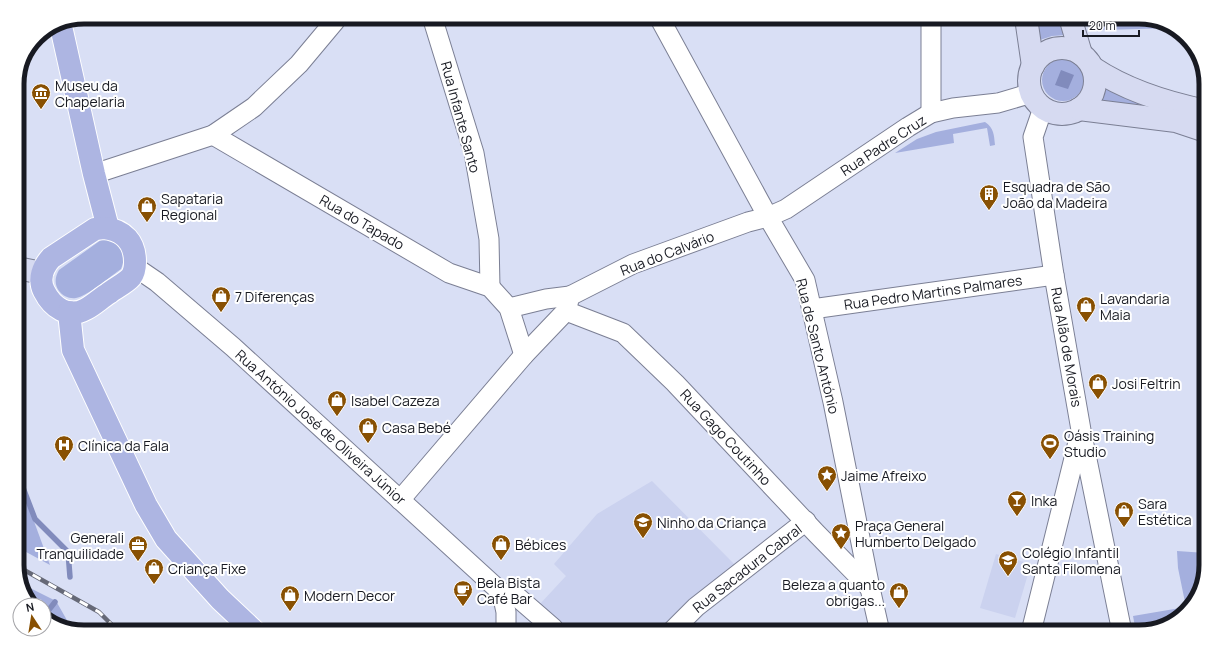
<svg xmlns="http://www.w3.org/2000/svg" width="1223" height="649" font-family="Manrope,sans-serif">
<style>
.built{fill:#cbd2ef}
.green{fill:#a4afde}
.water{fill:#818bbc}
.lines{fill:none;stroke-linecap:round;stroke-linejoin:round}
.stream{stroke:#818bbc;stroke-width:5.5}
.street-casing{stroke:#7b7f94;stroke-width:21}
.secondary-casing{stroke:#7b7f94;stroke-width:24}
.primary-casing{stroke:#fff;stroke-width:24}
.street{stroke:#fff;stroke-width:19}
.secondary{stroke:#d6daf1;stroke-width:22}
.primary{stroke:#adb5e2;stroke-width:22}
.rail-casing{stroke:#666977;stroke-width:4.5}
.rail{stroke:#fff;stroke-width:3;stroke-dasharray:9;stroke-linecap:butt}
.labels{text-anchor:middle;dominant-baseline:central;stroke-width:4;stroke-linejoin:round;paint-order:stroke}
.poi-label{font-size:14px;fill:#181a22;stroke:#fff;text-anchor:start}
.street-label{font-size:14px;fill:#181a22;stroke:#fff}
.rim{fill:none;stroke:#181a22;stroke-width:5}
</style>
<rect width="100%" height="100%" fill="#d9dff5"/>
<g class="built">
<polygon points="652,481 737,567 686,606 657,632 571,632 540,604 566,576 554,564 597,514"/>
<polygon points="996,554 1031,564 1015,618 980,608"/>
</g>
<g class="green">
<polygon points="1035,17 1060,17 1066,35 1052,36 1037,41"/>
<path d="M1097,17C1116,17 1158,15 1173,28L1102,30Z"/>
<circle cx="1063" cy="80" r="21"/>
<polygon points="1105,84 1139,101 1138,108 1097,104 1102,95"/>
<path d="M985,122C994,128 994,135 995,145L990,146L987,128L953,134L954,143L895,153L917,139L936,132Z"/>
<path d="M101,240C119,239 128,253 121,269C111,276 86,297 76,298C69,299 63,296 59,291C54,284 55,277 59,270Z"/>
<polygon points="17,475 50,565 17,547"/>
<polygon points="1177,551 1206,553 1206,565 1199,595 1176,621 1136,632 1133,616 1186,607 1178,568"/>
<polygon points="22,584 56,601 68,622 67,628 54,625 44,616 44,605 32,605 28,602"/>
</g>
<polygon class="water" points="1061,70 1074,75 1068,89 1055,85"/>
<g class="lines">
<g class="stream">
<polyline points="17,472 35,519 68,552 70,577"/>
<polyline points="44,616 55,602"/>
</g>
<g class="street-casing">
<g id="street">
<polyline points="660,19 768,217 805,280 833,402 870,588 880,632"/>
<polyline points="433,20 474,153 489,239 490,287"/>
<polyline points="931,113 931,18"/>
<polyline points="213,135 449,273 490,287 509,308 524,355"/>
<polyline points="94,174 213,135 254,107 299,64 335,21"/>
<polyline points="135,267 157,282 233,347 502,593 506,612 506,632"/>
<polyline points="509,308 546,299 570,296"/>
<polyline points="812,309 1054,275"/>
<polyline points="566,311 623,333 675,383 816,533 870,588"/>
<polyline points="1082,435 1122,632"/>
<polyline points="400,500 524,355 566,311 570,296 633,264 748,222 768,217 786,209 908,127 931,113 953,108 998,103 1032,93"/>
<polyline points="502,593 515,595 553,628 555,632"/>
<polyline points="671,632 696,607 806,521"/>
<polyline points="1031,632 1081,430 1054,275 1033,137 1043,108"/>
</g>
</g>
<g class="secondary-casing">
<g id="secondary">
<polyline points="1070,17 1081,54"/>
<polyline points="1026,18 1033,66"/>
<circle cx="1062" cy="81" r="33"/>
<path d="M1093,68C1126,90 1167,103 1206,111"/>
<polyline points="1079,109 1176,121 1206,131"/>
<polyline points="17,268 42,273"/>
</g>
</g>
<g class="primary-casing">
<g id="primary">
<polyline points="60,22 94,174 108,228"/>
<path d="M104,228C124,230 135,242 135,262C135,267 134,273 131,277C126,283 115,288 109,293C101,298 94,305 86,309C68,319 52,307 44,291C38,279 43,267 51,258L95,229Z"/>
<polyline points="69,312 73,350 146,505 166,539 220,599 255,632"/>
</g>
</g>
<use href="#street" class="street"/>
<use href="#secondary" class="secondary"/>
<use href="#primary" class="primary"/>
<g class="rail-casing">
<polyline id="rail" points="17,566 99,612 119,632"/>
</g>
<use href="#rail" class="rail"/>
</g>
<defs>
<g id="museum-pin" transform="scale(1)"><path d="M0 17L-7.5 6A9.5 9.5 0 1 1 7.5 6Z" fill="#885002" stroke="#fff"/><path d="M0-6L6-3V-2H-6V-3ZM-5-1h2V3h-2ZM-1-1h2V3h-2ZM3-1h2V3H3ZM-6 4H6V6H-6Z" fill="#fff"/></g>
<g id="building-pin" transform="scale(1)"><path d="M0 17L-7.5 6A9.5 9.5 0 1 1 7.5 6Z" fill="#885002" stroke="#fff"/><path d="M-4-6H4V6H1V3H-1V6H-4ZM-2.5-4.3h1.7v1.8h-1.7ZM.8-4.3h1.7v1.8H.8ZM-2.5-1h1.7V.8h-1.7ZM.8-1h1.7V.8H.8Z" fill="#fff"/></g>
<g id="shop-pin" transform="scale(1)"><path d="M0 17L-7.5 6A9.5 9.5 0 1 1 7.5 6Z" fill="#885002" stroke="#fff"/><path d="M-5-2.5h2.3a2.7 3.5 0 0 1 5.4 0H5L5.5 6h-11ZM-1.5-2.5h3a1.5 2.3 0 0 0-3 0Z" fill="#fff"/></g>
<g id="stadium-pin" transform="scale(1)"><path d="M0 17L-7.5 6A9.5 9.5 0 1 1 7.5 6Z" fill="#885002" stroke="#fff"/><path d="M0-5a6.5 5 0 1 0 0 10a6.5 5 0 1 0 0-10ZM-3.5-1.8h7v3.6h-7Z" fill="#fff"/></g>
<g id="hospital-pin" transform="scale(1)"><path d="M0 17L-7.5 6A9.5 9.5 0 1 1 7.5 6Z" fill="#885002" stroke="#fff"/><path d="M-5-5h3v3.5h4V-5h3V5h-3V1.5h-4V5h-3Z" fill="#fff"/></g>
<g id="sight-pin" transform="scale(1)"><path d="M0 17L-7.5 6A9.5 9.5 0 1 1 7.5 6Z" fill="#885002" stroke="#fff"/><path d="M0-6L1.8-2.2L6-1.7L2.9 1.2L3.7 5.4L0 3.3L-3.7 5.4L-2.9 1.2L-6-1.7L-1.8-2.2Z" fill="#fff"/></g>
<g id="bar-pin" transform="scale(1)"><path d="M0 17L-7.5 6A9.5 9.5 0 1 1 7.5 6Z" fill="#885002" stroke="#fff"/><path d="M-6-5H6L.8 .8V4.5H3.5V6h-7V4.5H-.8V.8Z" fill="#fff"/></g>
<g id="school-pin" transform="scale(1)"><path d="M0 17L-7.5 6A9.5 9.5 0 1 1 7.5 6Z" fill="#885002" stroke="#fff"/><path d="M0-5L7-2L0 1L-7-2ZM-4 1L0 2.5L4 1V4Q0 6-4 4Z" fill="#fff"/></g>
<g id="office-pin" transform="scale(1)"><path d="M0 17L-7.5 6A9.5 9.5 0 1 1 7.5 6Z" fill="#885002" stroke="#fff"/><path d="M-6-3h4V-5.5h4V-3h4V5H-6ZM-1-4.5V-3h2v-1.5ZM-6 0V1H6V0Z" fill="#fff"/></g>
<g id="cafe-pin" transform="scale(1)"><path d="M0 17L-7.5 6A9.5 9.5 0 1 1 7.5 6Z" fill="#885002" stroke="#fff"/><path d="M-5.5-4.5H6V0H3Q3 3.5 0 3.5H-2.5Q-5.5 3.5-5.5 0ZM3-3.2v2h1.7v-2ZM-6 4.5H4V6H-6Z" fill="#fff"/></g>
</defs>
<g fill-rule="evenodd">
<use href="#museum-pin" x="41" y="93"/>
<use href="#building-pin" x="989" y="194"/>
<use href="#shop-pin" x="147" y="206"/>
<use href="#shop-pin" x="221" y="296"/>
<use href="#shop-pin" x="1086" y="306"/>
<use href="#shop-pin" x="1098" y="383"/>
<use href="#shop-pin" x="337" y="400"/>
<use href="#shop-pin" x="368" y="427"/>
<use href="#stadium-pin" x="1050" y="443"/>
<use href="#hospital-pin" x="64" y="445"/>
<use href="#sight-pin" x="827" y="475"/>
<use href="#bar-pin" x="1017" y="500"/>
<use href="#shop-pin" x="1124" y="511"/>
<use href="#school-pin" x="643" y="522"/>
<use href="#sight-pin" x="841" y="533"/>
<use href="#shop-pin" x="501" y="544"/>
<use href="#office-pin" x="138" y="545"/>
<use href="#school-pin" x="1008" y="560"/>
<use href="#shop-pin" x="154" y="568"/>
<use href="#cafe-pin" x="463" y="590"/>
<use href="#shop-pin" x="899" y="592"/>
<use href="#shop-pin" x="290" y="595"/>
</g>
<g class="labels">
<g class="poi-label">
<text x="55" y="85">Museu da<tspan x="55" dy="16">Chapelaria</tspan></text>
<text x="1003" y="186">Esquadra de São<tspan x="1003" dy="16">João da Madeira</tspan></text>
<text x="161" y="198">Sapataria<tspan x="161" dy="16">Regional</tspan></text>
<text x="235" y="296">7 Diferenças</text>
<text x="1100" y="298">Lavandaria<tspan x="1100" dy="16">Maia</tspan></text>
<text x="1112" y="383">Josi Feltrin</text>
<text x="351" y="400">Isabel Cazeza</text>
<text x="382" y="427">Casa Bebé</text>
<text x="1064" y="435">Oásis Training<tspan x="1064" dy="16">Studio</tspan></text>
<text x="78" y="445">Clínica da Fala</text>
<text x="841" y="475">Jaime Afreixo</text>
<text x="1031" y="500">Inka</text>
<text x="1138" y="503">Sara<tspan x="1138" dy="16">Estética</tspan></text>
<text x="657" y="522">Ninho da Criança</text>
<text x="855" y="525">Praça General<tspan x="855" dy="16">Humberto Delgado</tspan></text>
<text x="124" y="537" text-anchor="end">Generali<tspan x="124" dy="16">Tranquilidade</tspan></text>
<text x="515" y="544">Bébices</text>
<text x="1022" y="552">Colégio Infantil<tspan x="1022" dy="16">Santa Filomena</tspan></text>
<text x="168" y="568">Criança Fixe</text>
<text x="477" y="582">Bela Bista<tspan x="477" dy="16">Café Bar</tspan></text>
<text x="885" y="584" text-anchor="end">Beleza a quanto<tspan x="885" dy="16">obrigas...</tspan></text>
<text x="304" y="595">Modern Decor</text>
</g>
<g class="street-label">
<text transform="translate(461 117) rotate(75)">Rua Infante Santo</text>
<text transform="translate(883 145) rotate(-33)">Rua Padre Cruz</text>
<text transform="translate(362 222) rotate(30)">Rua do Tapado</text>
<text transform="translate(667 253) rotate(-21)">Rua do Calvário</text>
<text transform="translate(933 292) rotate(-8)">Rua Pedro Martins Palmares</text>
<text transform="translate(818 346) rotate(76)">Rua de Santo António</text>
<text transform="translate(1067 347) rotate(80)">Rua Alão de Morais</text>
<text transform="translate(321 427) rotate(42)">Rua António José de Oliveira Júnior</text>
<text transform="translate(726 437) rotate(47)">Rua Gago Coutinho</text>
<text transform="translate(747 568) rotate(-38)">Rua Sacadura Cabral</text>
</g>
</g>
<path d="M0 0H1223V649H0ZM84 24H1139A60 60 0 0 1 1199 84V565A60 60 0 0 1 1139 625H84A60 60 0 0 1 24 565V84A60 60 0 0 1 84 24Z" fill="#fff" fill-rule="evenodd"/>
<path class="rim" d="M84 24H1139A60 60 0 0 1 1199 84V565A60 60 0 0 1 1139 625H84A60 60 0 0 1 24 565V84A60 60 0 0 1 84 24Z"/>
<g transform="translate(32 617) rotate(348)"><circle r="19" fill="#ffffff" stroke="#a3a3a7"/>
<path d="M0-3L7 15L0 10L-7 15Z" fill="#885002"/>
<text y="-6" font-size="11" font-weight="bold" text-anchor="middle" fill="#181a22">N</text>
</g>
<path d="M1083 30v6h56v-6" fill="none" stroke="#181a22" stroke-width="2"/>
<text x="1089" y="30" font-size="12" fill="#181a22" stroke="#ffffff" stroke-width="3" paint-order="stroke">20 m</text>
</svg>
